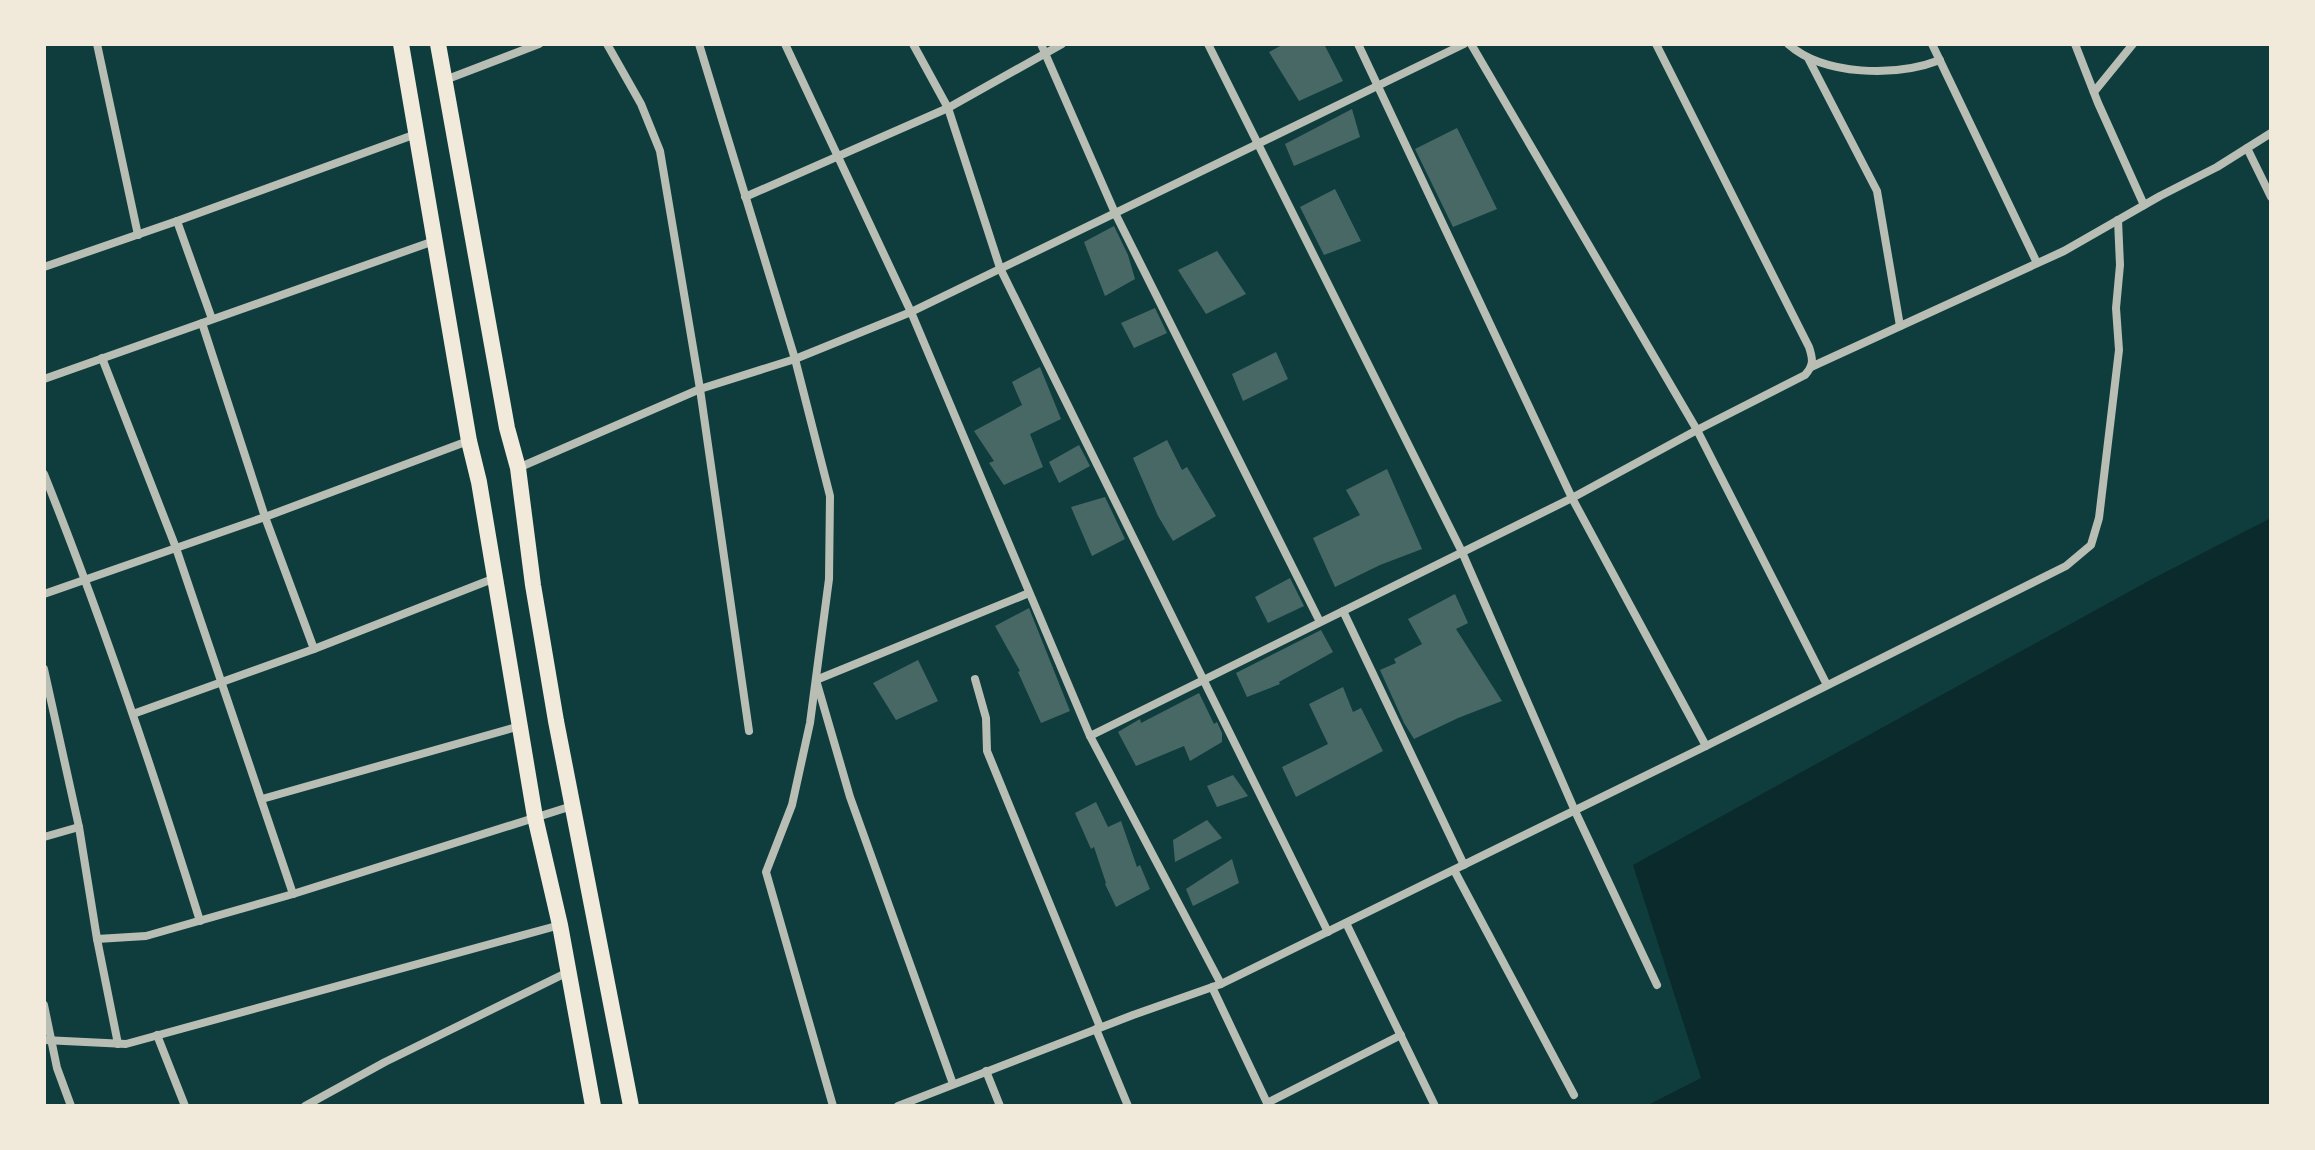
<svg xmlns="http://www.w3.org/2000/svg" width="2315" height="1150" font-family="Figtree,sans-serif">
<style>
.water{fill:#0a2a2b}
.building{fill:#486865}
.lines{fill:none;stroke-linecap:round;stroke-linejoin:round}
.minor{stroke:#b8beb3;stroke-width:8}
.secondary{stroke:#f1e9da;stroke-width:16}
</style>
<rect width="100%" height="100%" fill="#0f3d3e"/>
<polygon class="water" points="2271,518 2271,1106 1646,1106 1701,1078 1633,865 2152,579"/>
<g class="building">
<polygon points="1284,44 1324,44 1343,81 1299,101 1269,52"/>
<polygon points="1352,109 1360,137 1294,166 1285,144"/>
<polygon points="1457,128 1497,209 1453,227 1415,149"/>
<polygon points="1335,189 1361,241 1324,255 1300,207"/>
<polygon points="1114,226 1128,255 1135,279 1105,296 1084,242"/>
<polygon points="1217,251 1246,294 1206,314 1178,270"/>
<polygon points="1155,308 1167,333 1134,348 1121,323"/>
<polygon points="1276,352 1288,379 1243,401 1232,374"/>
<polygon points="1040,367 1061,419 1030,434 1043,467 1004,485 989,463 994,461 974,431 1022,405 1012,382"/>
<polygon points="1167,440 1182,470 1187,467 1216,516 1173,541 1158,516 1133,458"/>
<polygon points="1079,445 1090,466 1059,483 1049,462"/>
<polygon points="1387,469 1422,549 1380,565 1335,587 1313,538 1360,515 1346,490"/>
<polygon points="1105,497 1125,539 1092,556 1071,507"/>
<polygon points="1290,578 1304,606 1268,623 1255,597"/>
<polygon points="1455,594 1468,623 1456,629 1502,701 1458,718 1414,739 1404,723 1380,670 1396,663 1394,659 1422,644 1408,619"/>
<polygon points="1029,608 1070,711 1041,723 1018,672 1020,671 995,626"/>
<polygon points="1321,630 1333,652 1279,682 1280,684 1247,697 1236,673"/>
<polygon points="918,660 938,701 896,720 873,683"/>
<polygon points="1343,687 1353,712 1361,708 1383,751 1296,797 1282,767 1328,744 1309,704"/>
<polygon points="1199,693 1214,724 1217,722 1222,733 1222,742 1190,761 1184,746 1136,766 1118,732 1140,719 1141,723"/>
<polygon points="1233,775 1248,796 1217,807 1207,786"/>
<polygon points="1096,802 1108,827 1121,821 1137,867 1140,865 1150,889 1116,907 1105,884 1106,883 1094,847 1091,849 1075,813"/>
<polygon points="1207,820 1222,838 1175,862 1173,840"/>
<polygon points="1232,859 1239,883 1193,906 1186,889"/>
</g>
<g class="lines">
<g class="minor">
<polyline points="97,44 138,235"/>
<polyline points="607,44 641,104 660,151 700,389 749,731"/>
<polyline points="699,44 795,359 830,496 829,579 810,723 792,805 766,872 833,1106"/>
<polyline points="785,44 911,312 1090,736 1221,984"/>
<polyline points="913,44 948,108 1000,268 1328,932"/>
<polyline points="1041,44 1115,213 1320,622"/>
<polyline points="1208,44 1462,552 1575,811 1657,985"/>
<polyline points="1358,44 1572,498 1706,746"/>
<polyline points="1471,44 1697,430 1827,685"/>
<path d="M1788,44C1824,76 1896,77 1940,60"/>
<polyline points="1932,44 2037,263"/>
<polyline points="2075,44 2098,103 2144,205"/>
<polyline points="1808,58 1877,191 1900,326"/>
<polyline points="445,80 539,44"/>
<polyline points="2094,92 2133,44"/>
<polyline points="2247,148 2271,197"/>
<polyline points="745,197 948,108 1062,44"/>
<polyline points="177,221 212,319"/>
<polyline points="44,267 177,221 416,134"/>
<polyline points="202,323 265,517 314,649"/>
<polyline points="102,358 176,548 293,894"/>
<polyline points="1811,367 2064,251 2160,196 2217,167 2271,133"/>
<polyline points="44,379 434,241"/>
<polyline points="518,468 700,389 795,359 911,312 1464,44"/>
<path d="M44,474C103,621 153,770 200,921"/>
<polyline points="44,594 265,517 468,441"/>
<polyline points="1343,611 1464,865"/>
<polyline points="44,669 79,827"/>
<polyline points="975,679 986,718 987,751 1100,1027"/>
<polyline points="133,714 314,649 495,578"/>
<path d="M1090,736L1572,498L1697,430L1805,375C1814,365 1813,359 1809,347L1656,44"/>
<polyline points="262,799 520,726"/>
<polyline points="44,837 79,827 97,939 146,936 293,894 572,806"/>
<polyline points="1454,870 1574,1095"/>
<polyline points="1346,923 1435,1106"/>
<polyline points="97,939 118,1044"/>
<polyline points="1212,987 1268,1105"/>
<polyline points="44,1005 57,1068 71,1106"/>
<polyline points="1096,1029 1128,1106"/>
<polyline points="157,1035 185,1106"/>
<polyline points="44,1040 126,1044 560,925"/>
<polyline points="986,1071 1000,1106"/>
<polyline points="953,1084 850,797 816,680 1029,593"/>
<polyline points="1267,1103 1401,1035"/>
<polyline points="305,1106 385,1062 568,972"/>
<polyline points="898,1106 1133,1015 1221,984 1706,746 2066,566 2091,545 2099,518 2119,350 2116,308 2120,265 2118,220"/>
</g>
<g class="secondary">
<polyline points="401,44 469,441 479,482 535,817 560,925 593,1106"/>
<polyline points="438,44 507,428 518,468 533,585 556,721 631,1106"/>
</g>
</g>
<rect width="2315" height="1150" fill="none" stroke="#f1e9da" stroke-width="92"/>
</svg>
